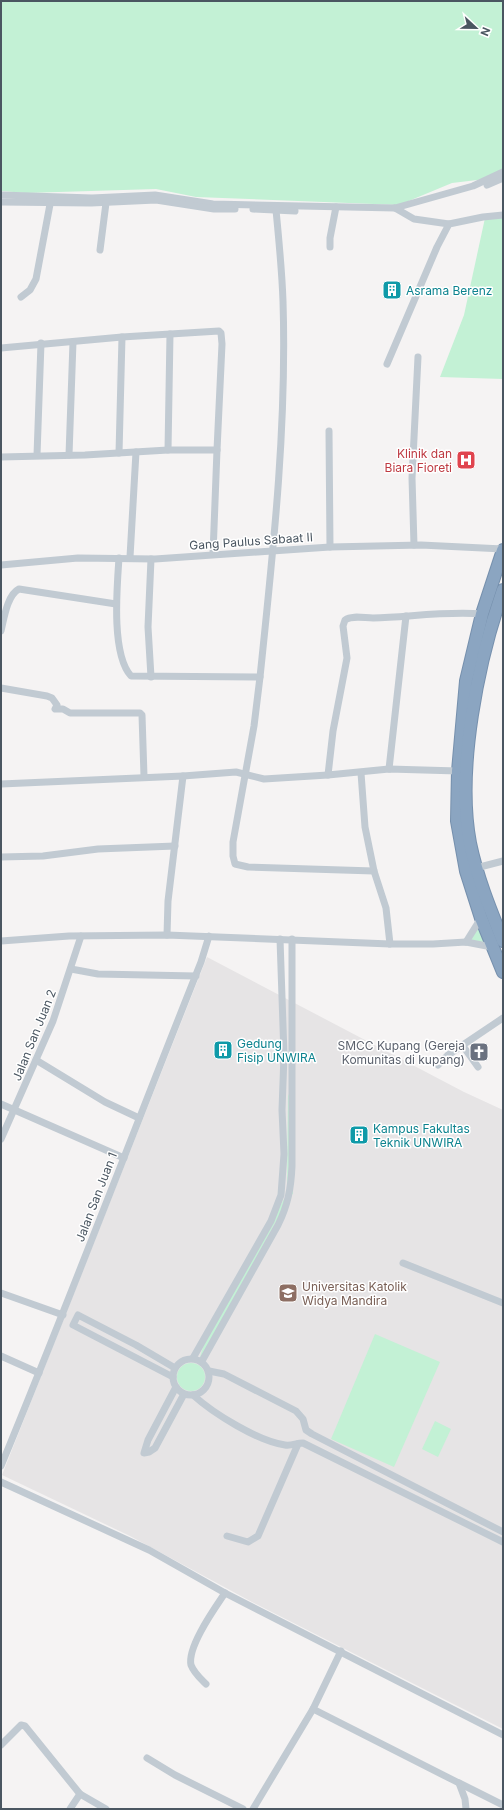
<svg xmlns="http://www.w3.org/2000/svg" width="504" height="1810" font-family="Inter,sans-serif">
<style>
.education{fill:#e6e4e5}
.green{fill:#c3f1d5}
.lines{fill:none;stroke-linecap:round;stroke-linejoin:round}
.highway-casing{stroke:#7690ad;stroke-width:14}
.street{stroke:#c1cad2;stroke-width:7}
.highway{stroke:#8ba5c1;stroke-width:12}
.labels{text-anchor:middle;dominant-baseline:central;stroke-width:3;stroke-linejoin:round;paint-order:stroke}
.culture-label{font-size:12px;fill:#0d838f;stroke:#fff;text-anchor:start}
.health-label{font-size:12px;fill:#be3a42;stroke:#fff;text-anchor:end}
.street-label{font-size:12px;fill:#4a5661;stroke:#fff}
.worship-label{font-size:12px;fill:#5b616d;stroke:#fff;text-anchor:end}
.education-label{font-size:12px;fill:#785e54;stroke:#fff;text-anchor:start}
</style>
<rect width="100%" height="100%" fill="#f5f3f3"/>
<polygon class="education" points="207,957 464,1092 503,1110 503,1729 252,1602 130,1536 2,1475"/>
<g class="green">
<polygon points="1,1 503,1 503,172 494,178 452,183 399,205 196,197 156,189 26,193 1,191"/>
<polygon points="485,218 503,218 503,379 440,377 464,315"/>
<polygon points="478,928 484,943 467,940"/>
<polygon points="290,1092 293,1194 291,1195 287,1191 288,1096"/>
<polygon points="284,1199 287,1200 286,1203 201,1358 200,1357 203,1347"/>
<polygon points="375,1334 440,1362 394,1467 331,1439"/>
<circle cx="191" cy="1377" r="14"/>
<polygon points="435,1421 451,1429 438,1457 422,1449"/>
</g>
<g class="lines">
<g class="highway-casing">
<g id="highway">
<polyline points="503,550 482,614 466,681 458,771 457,821 466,871 481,918 503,972"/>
<path d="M503,590C478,661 456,769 470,843C477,877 490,909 503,941"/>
</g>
</g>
<g class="street">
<polyline points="487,185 503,178"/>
<polyline points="1,195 92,198 155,195 213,204 395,208 473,186 503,172"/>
<polyline points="1,202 91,203 156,200 214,209 235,209"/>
<polyline points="395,208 414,219 449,224"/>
<polyline points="253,209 295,211"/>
<polyline points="330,247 330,238 336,207"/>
<polyline points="100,250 106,203"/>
<polyline points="21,297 30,290 36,279 51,199"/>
<polyline points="1,348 122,337 219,331 221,333 222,344 217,450"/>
<polyline points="387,364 437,247 449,224 483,217 503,215"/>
<polyline points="329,431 330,547"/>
<polyline points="168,450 170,334"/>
<polyline points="119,453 122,337"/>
<polyline points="37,455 41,343"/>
<polyline points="69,455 73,342"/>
<polyline points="1,457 85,455 168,450 217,450 213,554"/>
<polyline points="414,545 412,478 418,357"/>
<polyline points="130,557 136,452"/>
<path d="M119,558C117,587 111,654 131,676L260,677C273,552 287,427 283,301C282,271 279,241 276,210"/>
<polyline points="1,565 78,558 155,559 330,547 421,545 503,549"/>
<path d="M1,631C4,619 7,595 19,589L116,604"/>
<polyline points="151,677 148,627 151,559"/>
<polyline points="260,677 254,726 233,842 233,856 235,864 248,867 374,871"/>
<polyline points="1,688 47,696 52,698 57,705 55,709 63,709 70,713 140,713 142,715 144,776"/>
<polyline points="389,769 406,616"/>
<path d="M458,771L389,769L328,775L333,731L347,658L343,626L345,620C352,615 364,618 373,618C409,617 446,611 482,614"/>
<polyline points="361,773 365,827 374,871 386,908 390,944"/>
<polyline points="183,776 236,772 264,779 328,775"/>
<polyline points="1,784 183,776 168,901 167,935"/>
<polyline points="1,857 43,856 98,849 175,846"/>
<polyline points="476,868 503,861"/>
<polyline points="1,941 69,936 167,935 390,944 433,944 466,942 492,947"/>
<polyline points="466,942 481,918"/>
<polyline points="71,969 98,974 196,976"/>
<polyline points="463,1046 478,1067"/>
<polyline points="36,1060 105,1102 139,1118"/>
<polyline points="438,1065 448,1055 503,1018"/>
<polyline points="1,1104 124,1158"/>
<polyline points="1,1139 53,1021 81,936"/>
<polyline points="403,1263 503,1303"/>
<polyline points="1,1293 63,1315"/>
<polyline points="1,1356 39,1373"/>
<polyline points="193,1358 271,1221 281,1195 284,1154 282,1110 284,1055 280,939"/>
<circle cx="191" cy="1377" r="18"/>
<path d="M202,1361L278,1225C288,1205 291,1188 292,1166V939"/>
<polyline points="209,1371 224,1374 296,1411 303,1419 306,1430 312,1434 503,1532"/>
<polyline points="173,1377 73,1325 78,1315 136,1345 175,1368"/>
<polyline points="176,1387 148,1440 144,1453 149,1452 155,1448 184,1394"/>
<path d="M193,1395C214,1414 258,1441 285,1445C292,1446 296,1443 303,1443L503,1542"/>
<path d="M1,1466C70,1299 134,1130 201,962L209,936"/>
<polyline points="1,1482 149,1550 225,1593 503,1735"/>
<polyline points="227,1536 248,1542 258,1536 298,1444"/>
<path d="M206,1684C200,1678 194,1673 191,1665C187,1647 215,1608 225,1593"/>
<polyline points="313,1709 459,1783 465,1799 466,1809"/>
<polyline points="1,1745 21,1725 25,1726 80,1794 106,1809"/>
<polyline points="147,1758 175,1775 243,1809"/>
<polyline points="459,1783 503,1805"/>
<polyline points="70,1809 80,1794"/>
<polyline points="253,1809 313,1709 341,1651"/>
</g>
<use href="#highway" class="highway"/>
</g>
<defs>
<g id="building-square" transform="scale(1)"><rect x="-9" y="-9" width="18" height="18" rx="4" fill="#0f9aa8" stroke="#fff"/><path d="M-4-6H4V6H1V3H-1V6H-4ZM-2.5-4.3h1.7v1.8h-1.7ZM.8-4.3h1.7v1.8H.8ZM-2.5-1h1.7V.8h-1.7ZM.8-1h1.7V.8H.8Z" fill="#fff"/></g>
<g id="hospital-square" transform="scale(1)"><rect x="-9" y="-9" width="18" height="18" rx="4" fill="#e0444e" stroke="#fff"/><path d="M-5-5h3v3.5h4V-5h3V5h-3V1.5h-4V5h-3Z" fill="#fff"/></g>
<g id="church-square" transform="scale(1)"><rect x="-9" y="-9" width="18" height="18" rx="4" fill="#6b7280" stroke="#fff"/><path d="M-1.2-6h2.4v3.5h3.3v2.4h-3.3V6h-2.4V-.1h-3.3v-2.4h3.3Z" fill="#fff"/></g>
<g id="university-square" transform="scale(1)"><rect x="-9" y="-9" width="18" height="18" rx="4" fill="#8d6e63" stroke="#fff"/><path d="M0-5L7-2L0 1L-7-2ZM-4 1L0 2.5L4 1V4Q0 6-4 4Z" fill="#fff"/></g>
</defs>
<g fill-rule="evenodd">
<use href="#building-square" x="392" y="290"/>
<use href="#hospital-square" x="466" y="460"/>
<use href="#building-square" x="223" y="1050"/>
<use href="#church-square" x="479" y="1052"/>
<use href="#building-square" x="359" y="1135"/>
<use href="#university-square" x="288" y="1293"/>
</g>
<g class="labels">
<g class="culture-label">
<text x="406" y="290">Asrama Berenz</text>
<text x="237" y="1043">Gedung<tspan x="237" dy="14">Fisip UNWIRA</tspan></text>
<text x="373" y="1128">Kampus Fakultas<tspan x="373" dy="14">Teknik UNWIRA</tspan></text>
</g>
<g class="health-label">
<text x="452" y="453">Klinik dan<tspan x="452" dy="14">Biara Fioreti</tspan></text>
</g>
<g class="street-label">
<text transform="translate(251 541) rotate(-4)">Gang Paulus Sabaat II</text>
<text transform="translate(34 1035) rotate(-68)">Jalan San Juan 2</text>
<text transform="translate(96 1197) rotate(-69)">Jalan San Juan 1</text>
</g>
<g class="worship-label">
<text x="465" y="1045">SMCC Kupang (Gereja<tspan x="465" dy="14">Komunitas di kupang)</tspan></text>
</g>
<g class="education-label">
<text x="302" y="1286">Universitas Katolik<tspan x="302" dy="14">Widya Mandira</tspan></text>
</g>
</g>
<rect width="504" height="1810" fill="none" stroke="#4a5661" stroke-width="4"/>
<g transform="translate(476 28) rotate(112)" stroke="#ffffff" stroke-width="3" paint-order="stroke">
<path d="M0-3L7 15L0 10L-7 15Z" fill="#4a5661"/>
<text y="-6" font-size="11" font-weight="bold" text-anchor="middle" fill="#4a5661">N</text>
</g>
</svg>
